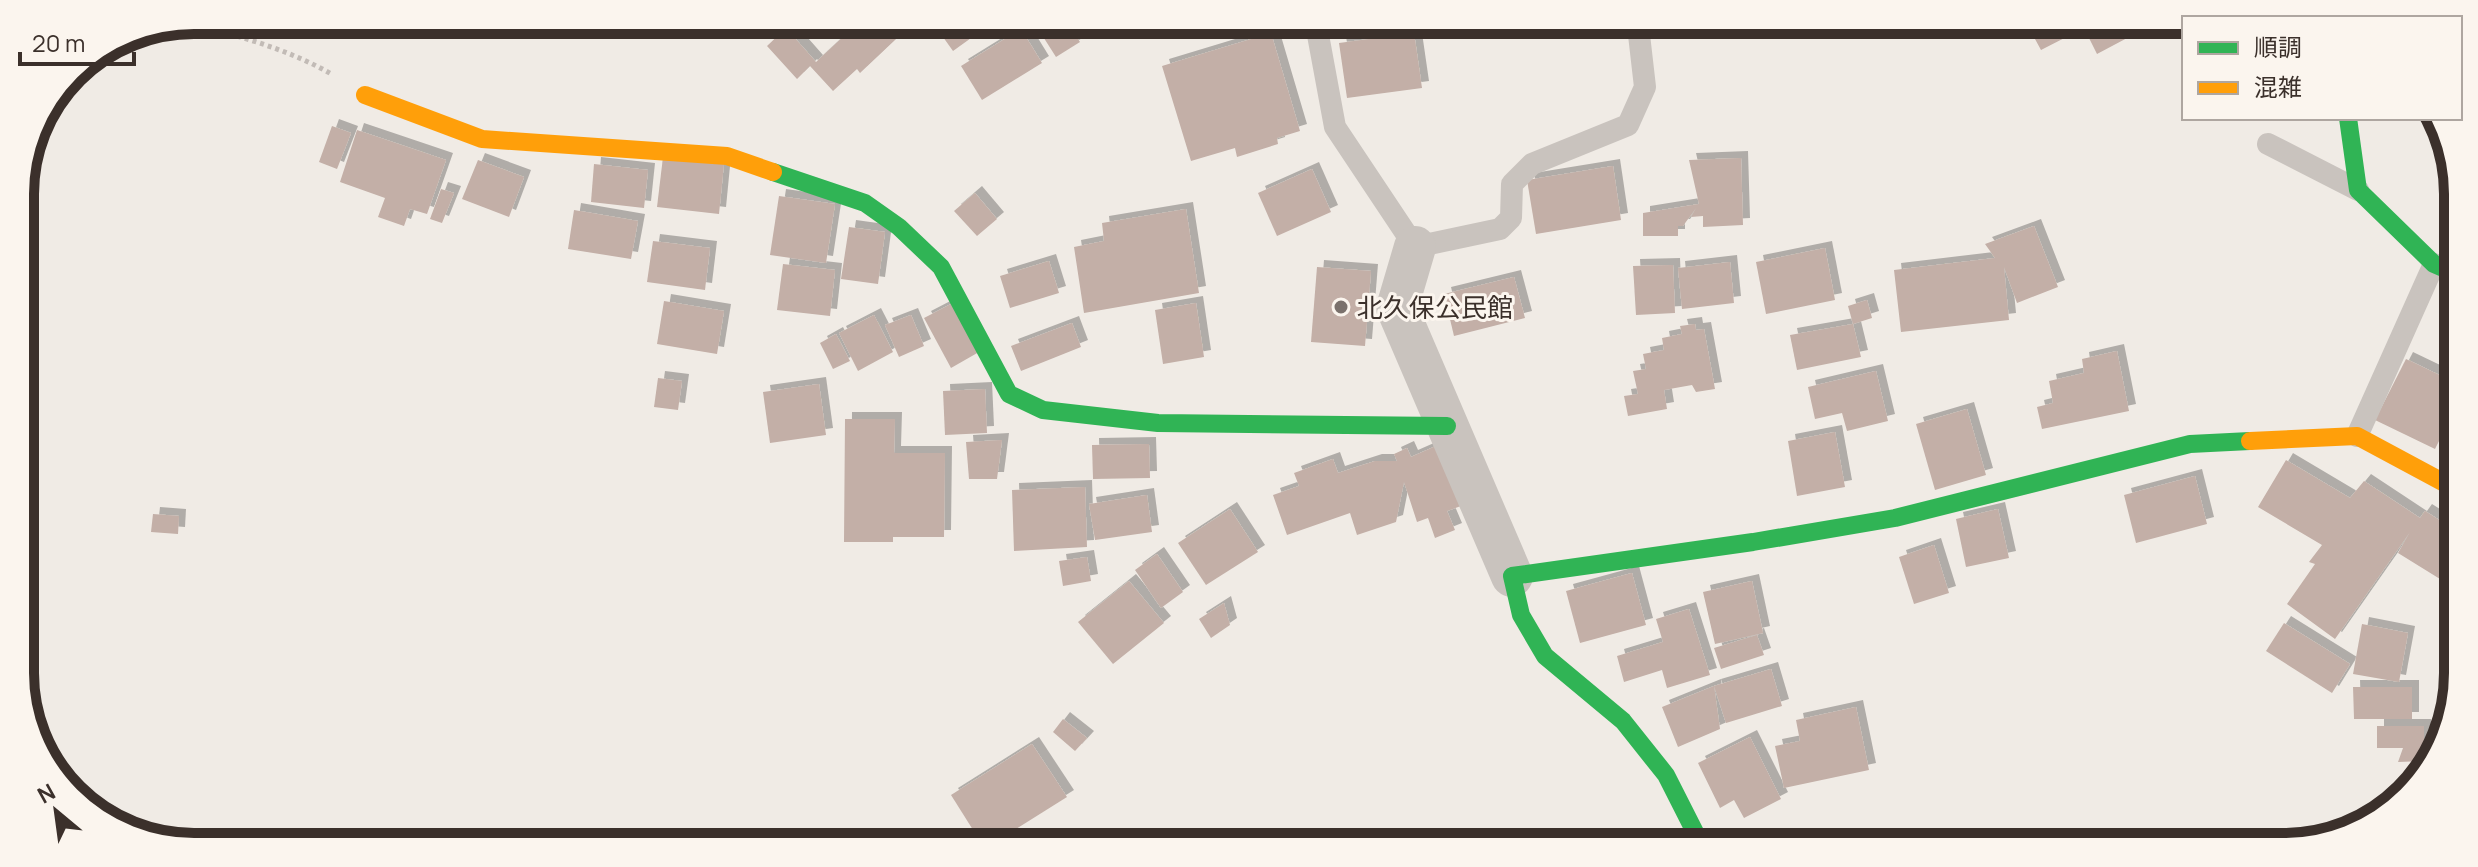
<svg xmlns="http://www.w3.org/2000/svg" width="2478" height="867" font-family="Manrope,'Noto Sans JP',sans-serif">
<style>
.building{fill:#c3afa7;filter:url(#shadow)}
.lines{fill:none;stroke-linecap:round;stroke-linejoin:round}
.path{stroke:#c2bbb6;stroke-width:5;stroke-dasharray:4 4;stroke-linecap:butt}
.lane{stroke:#c9c3be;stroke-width:22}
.street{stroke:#c9c3be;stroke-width:42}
.fast{stroke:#30b455;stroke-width:18}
.slow{stroke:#ff9f0a;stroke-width:18}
.poi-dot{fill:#7a716c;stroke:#fbf5ee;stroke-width:3}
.labels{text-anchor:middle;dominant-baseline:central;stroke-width:6;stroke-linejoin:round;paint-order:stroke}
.poi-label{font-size:26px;fill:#3b302b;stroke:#fbf5ee;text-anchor:start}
.rim{fill:none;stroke:#3b302b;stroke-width:10}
</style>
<defs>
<filter id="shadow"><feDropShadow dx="7" dy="-7" stdDeviation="0" flood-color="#0004"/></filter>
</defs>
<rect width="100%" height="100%" fill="#f0ebe5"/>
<g class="building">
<polygon points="858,23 913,23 860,73 857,69 833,91 810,66 797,79 767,46 786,28 816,62"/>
<polygon points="933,23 992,23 953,51"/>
<polygon points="1035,24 1068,24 1080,42 1056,57"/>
<polygon points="2029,28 2146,28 2097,54 2084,28 2041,50"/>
<polygon points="1021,29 1042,63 982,100 961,66"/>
<polygon points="1271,33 1300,131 1277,138 1278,144 1237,157 1235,148 1191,161 1162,66"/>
<polygon points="1414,33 1422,88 1347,98 1339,43"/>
<polygon points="332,126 351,133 337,169 319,162"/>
<polygon points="357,130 446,160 427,214 410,209 404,226 378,217 385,198 340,182"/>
<polygon points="663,157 724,163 719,214 657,207"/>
<polygon points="1741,158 1743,225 1703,227 1703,216 1691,217 1696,208 1683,226 1678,226 1678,236 1643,236 1643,213 1699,204 1689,160"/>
<polygon points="478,160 524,177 509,217 462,199"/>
<polygon points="594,164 648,170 644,208 591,202"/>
<polygon points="1613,166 1621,220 1536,234 1527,180"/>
<polygon points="1312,169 1331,212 1277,236 1258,193"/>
<polygon points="441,189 454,193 442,223 430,219"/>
<polygon points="975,193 997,219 977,236 954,211"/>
<polygon points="779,196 835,204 826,263 770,255"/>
<polygon points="1186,209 1199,293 1084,313 1074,247 1104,241 1102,223"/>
<polygon points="574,210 638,221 631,259 568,249"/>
<polygon points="2034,226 2058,287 2017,303 2004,267 2009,320 1901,332 1894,270 1995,258 1985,244"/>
<polygon points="849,227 885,232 878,284 841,279"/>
<polygon points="2456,229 2455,262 2442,256"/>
<polygon points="653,241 710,248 705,290 647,282"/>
<polygon points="1825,248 1835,300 1766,314 1756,262"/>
<polygon points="1049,261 1059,293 1010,308 1000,276"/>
<polygon points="1730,262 1734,303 1682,309 1678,268"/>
<polygon points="783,264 835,270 830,316 777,310"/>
<polygon points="1673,265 1675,313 1636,315 1633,266"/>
<polygon points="1317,267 1371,271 1365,346 1311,342"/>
<polygon points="1514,277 1525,318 1454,336 1444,294"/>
<polygon points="1867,300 1872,318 1853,324 1848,306"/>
<polygon points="664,301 724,311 717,354 657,344"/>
<polygon points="953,303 979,352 951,368 924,318"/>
<polygon points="1196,303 1204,357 1163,364 1155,310"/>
<polygon points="874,315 893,352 858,371 839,333"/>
<polygon points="911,315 924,346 899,357 885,325"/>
<polygon points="1072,323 1081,347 1021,371 1011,346"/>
<polygon points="1695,324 1696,330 1704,329 1715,389 1696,392 1692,385 1664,390 1667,409 1628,416 1624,396 1638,394 1633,371 1646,369 1643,354 1664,350 1662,338 1682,334 1680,326"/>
<polygon points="1853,324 1861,357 1797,370 1790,335"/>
<polygon points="836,334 850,361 833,369 820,343"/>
<polygon points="2117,351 2129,411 2042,429 2037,407 2053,403 2049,381 2084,373 2082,359"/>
<polygon points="2406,359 2454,382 2453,413 2435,449 2375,420"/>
<polygon points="1876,371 1888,421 1847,431 1842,413 1815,419 1808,387"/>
<polygon points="658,378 682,381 678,410 654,407"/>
<polygon points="819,384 826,435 770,443 763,392"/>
<polygon points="985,389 987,433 945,435 943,391"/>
<polygon points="1967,409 1986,475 1935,490 1916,424"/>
<polygon points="845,419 895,419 894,453 945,453 944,537 893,537 893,542 844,542"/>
<polygon points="1835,432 1845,487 1797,496 1788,441"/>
<polygon points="1002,440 997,479 969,479 966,442"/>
<polygon points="1149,444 1150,478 1093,479 1092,445"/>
<polygon points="1436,446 1461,506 1447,511 1455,530 1435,538 1428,518 1417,522 1404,482 1396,522 1357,535 1350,513 1287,535 1273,495 1299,486 1294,473 1333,459 1338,473 1375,461 1397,461 1394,454 1407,448 1411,457"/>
<polygon points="2286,460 2350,498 2364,481 2420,518 2425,511 2452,528 2451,562 2440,579 2398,553 2410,532 2335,639 2287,604 2315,564 2309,562 2322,545 2258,507"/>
<polygon points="2195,476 2207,524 2136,543 2124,495"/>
<polygon points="1085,487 1087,547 1014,551 1012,490"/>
<polygon points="1147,495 1152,532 1095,540 1089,504"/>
<polygon points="1230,509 1258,552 1206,585 1178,543"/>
<polygon points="1998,509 2009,558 1966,567 1956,519"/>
<polygon points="153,514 179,516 178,534 151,532"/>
<polygon points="1934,545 1949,593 1914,604 1899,557"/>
<polygon points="1157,554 1183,592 1161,608 1135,570"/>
<polygon points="1087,557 1091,581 1063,586 1059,561"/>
<polygon points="1632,573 1646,625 1580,643 1566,591"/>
<polygon points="1129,581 1164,623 1113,664 1078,622"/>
<polygon points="1752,581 1763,633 1715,644 1703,592"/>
<polygon points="1224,603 1230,625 1211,638 1199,619"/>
<polygon points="1689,609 1710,675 1667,688 1662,670 1624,682 1617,656 1663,642 1656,619"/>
<polygon points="2284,623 2350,664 2332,693 2266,651"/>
<polygon points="2362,624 2408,633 2399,682 2353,674"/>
<polygon points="1757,635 1764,655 1721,669 1714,648"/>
<polygon points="1771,669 1782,706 1726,723 1714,686"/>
<polygon points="2441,678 2450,678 2449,719 2437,718"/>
<polygon points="1714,686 1720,729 1678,747 1662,707"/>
<polygon points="2353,687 2412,687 2412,719 2354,719"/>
<polygon points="1856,707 1869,770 1784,788 1775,746 1800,741 1796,720"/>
<polygon points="1063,719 1087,738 1075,751 1053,732"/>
<polygon points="2377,726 2424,726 2424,761 2398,762 2403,748 2377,748"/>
<polygon points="2445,734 2432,753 2431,754 2430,735"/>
<polygon points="1750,737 1781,799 1744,818 1734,800 1720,808 1698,763"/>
<polygon points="1032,744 1067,797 997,841 980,841 951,795"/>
</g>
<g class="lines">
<g class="path">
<path d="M183,22C233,34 289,49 333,75"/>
<polyline points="1221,24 1232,36 1291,35"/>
</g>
<g class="lane">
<polyline points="1318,35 1335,127 1415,247 1500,229 1511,218 1512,184 1532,164 1628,125 1645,87 1638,26"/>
<polyline points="2268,144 2358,190"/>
<polyline points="2357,436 2434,264"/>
</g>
<polyline class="street" points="1415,247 1397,308 1512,576"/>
<g class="fast">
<polyline points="2348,118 2358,190 2434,264 2455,273"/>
<polyline points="773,172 865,203 899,227 941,267 1009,394 1043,410 1158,423 1447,426"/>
<polyline points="1701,844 1666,775 1623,721 1545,656 1521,615 1512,576 1753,542 1895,518 2190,444 2250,441"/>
</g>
<g class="slow">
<polyline points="365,95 482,139 727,156 773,172"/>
<polyline points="2250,441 2357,436 2452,487"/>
</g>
</g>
<circle class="poi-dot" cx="1341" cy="307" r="8"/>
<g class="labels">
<g class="poi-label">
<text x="1357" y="307">北久保公民館</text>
</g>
</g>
<path d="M0 0H2478V867H0ZM194 34H2284A160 160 0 0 1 2444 194V673A160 160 0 0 1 2284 833H194A160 160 0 0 1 34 673V194A160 160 0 0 1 194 34Z" fill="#fbf5ee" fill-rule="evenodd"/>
<path class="rim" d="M194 34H2284A160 160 0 0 1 2444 194V673A160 160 0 0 1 2284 833H194A160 160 0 0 1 34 673V194A160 160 0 0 1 194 34Z"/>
<rect x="2182" y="16" width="280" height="104" fill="#fbf5ee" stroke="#aea6a0" stroke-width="2"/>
<rect x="2198" y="42" width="40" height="12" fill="#30b455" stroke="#aea6a0" stroke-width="2"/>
<text x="2254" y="56" font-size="24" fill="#3b302b">順調</text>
<rect x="2198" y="82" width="40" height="12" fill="#ff9f0a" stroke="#aea6a0" stroke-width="2"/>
<text x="2254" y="96" font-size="24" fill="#3b302b">混雑</text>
<g transform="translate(56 811) rotate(331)" stroke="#fbf5ee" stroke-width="6" paint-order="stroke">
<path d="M0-6L14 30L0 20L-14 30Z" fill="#3b302b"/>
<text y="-12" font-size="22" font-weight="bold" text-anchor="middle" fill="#3b302b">N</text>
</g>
<path d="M20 52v12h114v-12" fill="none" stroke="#3b302b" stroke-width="4"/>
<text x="32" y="52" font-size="24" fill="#3b302b" stroke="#fbf5ee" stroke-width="6" paint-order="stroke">20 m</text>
</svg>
